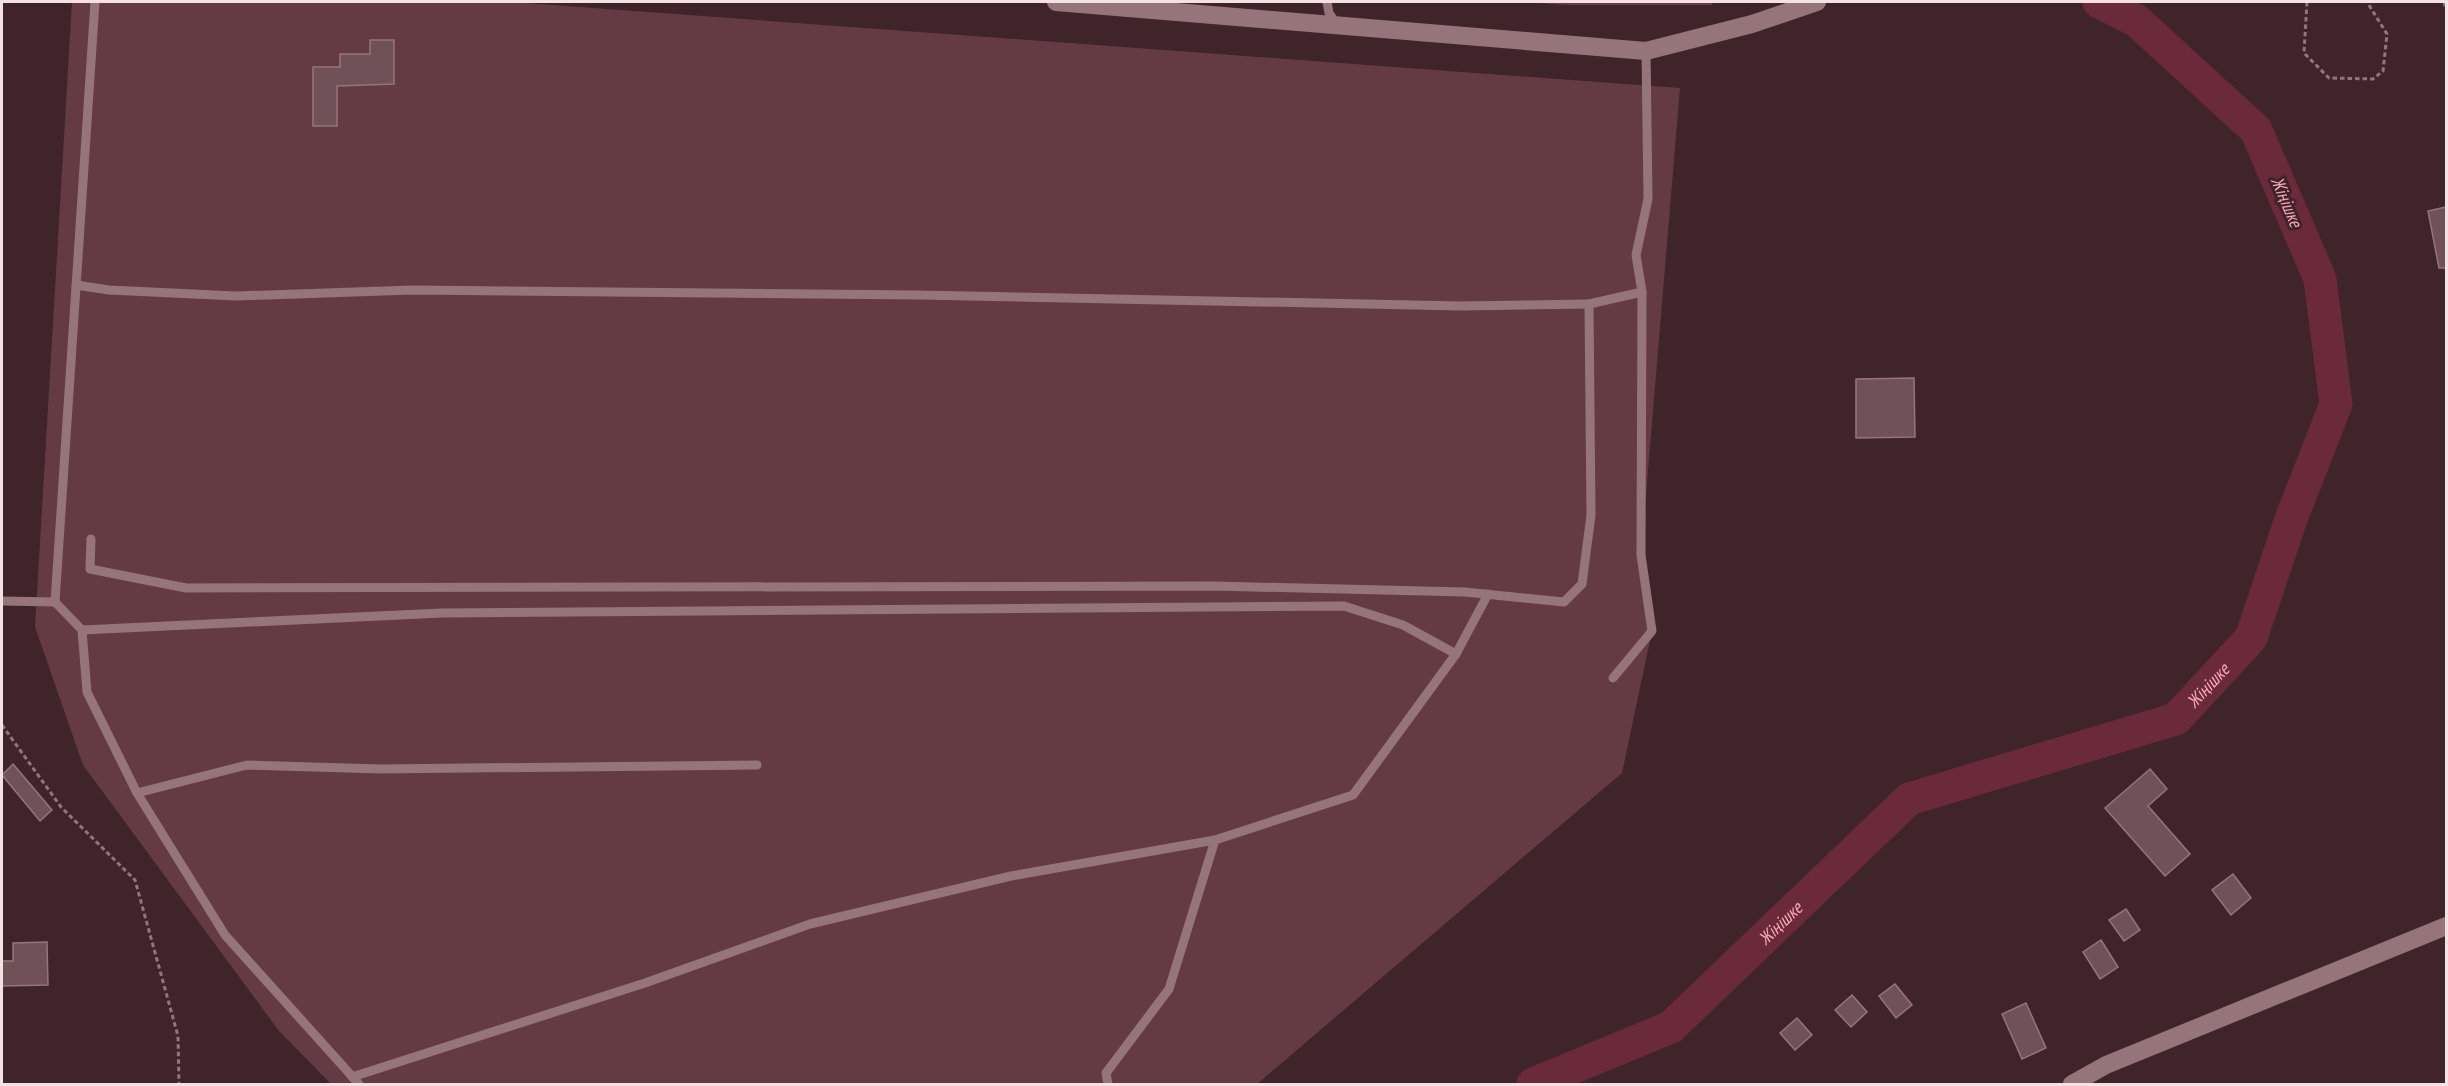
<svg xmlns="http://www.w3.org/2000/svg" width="2448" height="1086" font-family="'PT Sans Narrow',sans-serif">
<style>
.green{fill:#643b43}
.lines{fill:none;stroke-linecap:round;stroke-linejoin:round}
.river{stroke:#6a2a3a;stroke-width:33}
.building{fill:#705157;stroke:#96757a;stroke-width:1.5}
.path{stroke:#8f777c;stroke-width:3;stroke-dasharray:4.5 3;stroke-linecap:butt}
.lane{stroke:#96757a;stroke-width:9}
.secondary{stroke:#96757a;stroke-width:18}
.labels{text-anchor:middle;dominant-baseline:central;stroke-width:6;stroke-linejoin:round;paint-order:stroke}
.water-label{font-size:18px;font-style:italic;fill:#fba8b8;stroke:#3f242a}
</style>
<rect width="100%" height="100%" fill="#3f242a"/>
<g class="green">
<polygon points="72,2 512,2 1680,88 1641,555 1652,631 1622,773 1257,1084 331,1084 279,1031 83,765 35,627"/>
<polygon points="1527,2 1713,2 1712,5 1564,5"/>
</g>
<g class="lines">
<path class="river" id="s1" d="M1533,1084L1671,1027L1909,799L2176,719L2251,638L2291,519L2336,404L2320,279L2256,130L2137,21L2099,2"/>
</g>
<g class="building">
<polygon points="370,40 394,40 394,84 337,86 337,126 313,126 313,67 340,67 340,54 370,54"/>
<polygon points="2446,207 2446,268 2439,268 2428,211"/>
<polygon points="1914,378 1915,437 1856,438 1856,379"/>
<polygon points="13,764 52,810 40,821 2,775"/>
<polygon points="2150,769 2167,789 2148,806 2190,854 2165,876 2105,808"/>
<polygon points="2233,874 2251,898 2231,915 2212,890"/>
<polygon points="2126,909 2140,930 2124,941 2109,920"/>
<polygon points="2101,940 2118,967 2100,979 2083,952"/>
<polygon points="47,942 48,985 2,986 2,961 13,961 13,943"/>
<polygon points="1895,984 1912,1005 1896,1018 1879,996"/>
<polygon points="1852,995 1867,1012 1851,1027 1835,1010"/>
<polygon points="2026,1003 2046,1048 2022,1059 2002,1014"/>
<polygon points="1797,1018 1812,1035 1795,1050 1780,1033"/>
</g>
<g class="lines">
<g class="path">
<polyline points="2307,2 2304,53 2329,78 2373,79 2383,71 2387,34 2367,2"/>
<polyline points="2444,2 2446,9"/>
<polyline points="2,725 61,807 135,880 178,1036 179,1084"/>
</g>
<g class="lane">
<polyline points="95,2 55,602 82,630 87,692 137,793 225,935 359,1084"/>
<polyline points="1327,2 1329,13 1337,25"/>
<polyline points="76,285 109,290 236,296 412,290 919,295 1461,306 1589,304"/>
<polyline points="91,539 90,569 186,588 1213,586 1465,592 1564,602 1582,584 1591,515 1589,304 1642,292"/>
<polyline points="2,601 55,602"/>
<polyline points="82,630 442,613 1344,606 1403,625 1456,654 1353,795 1215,840 1011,876 810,924 645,983 352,1077"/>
<polyline points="1456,654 1488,594"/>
<polyline points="1613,678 1652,631 1641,555 1642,292 1636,255 1648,199 1646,51"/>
<polyline points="137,793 247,765 380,769 757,765"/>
<polyline points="1108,1084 1106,1073 1169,989 1215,840"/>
</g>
<g class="secondary">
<polyline points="1056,2 1646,51 1752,24 1817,2"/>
<polyline points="2072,1084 2106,1065 2446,926"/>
</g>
</g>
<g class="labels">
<g class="water-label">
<text transform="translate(2287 202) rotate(67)">Жіңішке</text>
<text stroke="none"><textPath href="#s1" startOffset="804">Жіңішке</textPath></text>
<text stroke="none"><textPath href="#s1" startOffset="300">Жіңішке</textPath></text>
</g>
</g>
<rect width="2448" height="1086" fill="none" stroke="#f4e1e4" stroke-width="6"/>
</svg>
